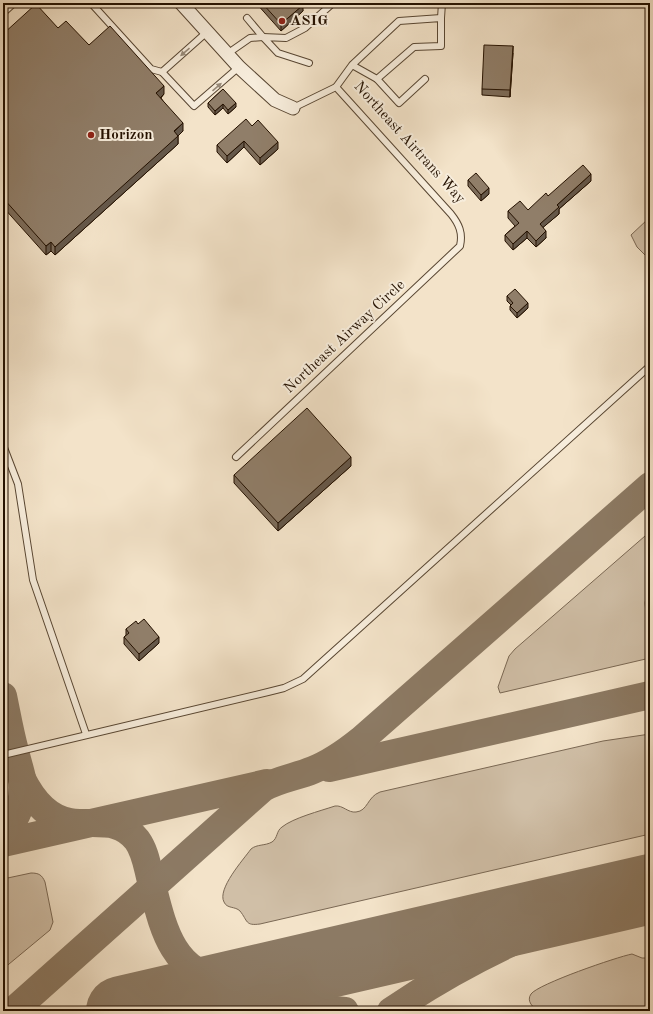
<svg xmlns="http://www.w3.org/2000/svg" width="653" height="1014" font-family="'Old Standard TT',serif">
<style>
.green{fill:#d0bfa7;stroke:#7a6854}
.lines{fill:none;stroke-linecap:round;stroke-linejoin:round}
.taxiway{stroke:#8c7a64;stroke-width:28}
.runway{stroke:#8c7a64;stroke-width:70}
.lane-casing{stroke:#584632;stroke-width:8}
.street-casing{stroke:#584632;stroke-width:15}
.lane{stroke:#f7eddc;stroke-width:6}
.street{stroke:#f7eddc;stroke-width:13}
.wall{fill:#7c6c5a;stroke:#241100}
.shaded-wall{fill:#65584a;stroke:#241100}
.building{fill:#907e69;stroke:#241100}
.oneway{fill:#988a79}
.poi-dot{fill:#8f2418;stroke:#f7eddc;stroke-width:1.5}
.labels{text-anchor:middle;dominant-baseline:central;stroke-width:4;stroke-linejoin:round;paint-order:stroke}
.poi-label{font-size:15px;font-weight:bold;fill:#241100;stroke:#f7eddc;text-anchor:start}
.street-label{font-size:15px;fill:#241100;stroke:#f7eddc}
</style>
<rect width="100%" height="100%" fill="#f3e3c9"/>
<filter id="stains"><feTurbulence type="fractalNoise" baseFrequency=".005" numOctaves="4"/><feColorMatrix values="0 0 0 0 .2 0 0 0 0 .09 0 0 0 0 .02 0 0 0 .5 -.17"/></filter>
<radialGradient id="worn" r=".72"><stop offset=".6" stop-color="#630" stop-opacity="0"/><stop offset="1" stop-color="#630" stop-opacity=".3"/></radialGradient>
<g class="green">
<polygon points="648,219 650,219 650,260 637,247 631,235"/>
<polygon points="650,535 650,573 645,603 646,613 650,615 650,658 500,693 498,687 509,656 515,649 645,536"/>
<path d="M650,734V834L260,924C245,926 248,921 240,911C235,906 227,909 224,902C217,889 243,860 251,849C257,844 265,846 272,842C278,838 276,831 282,827C293,818 320,811 335,806C343,805 348,813 356,812C368,811 367,797 380,792L603,741Z"/>
<path d="M31,873C39,873 42,875 45,882L53,922L50,930L3,969V879Z"/>
<path d="M632,954L642,958H650V1011H539C533,1008 526,1001 531,994C538,984 617,957 632,954Z"/>
</g>
<g class="lines">
<g class="taxiway">
<path d="M3,696C7,715 10,733 15,751C17,760 20,769 22,778C26,798 17,819 3,834"/>
<polyline points="329,768 650,695"/>
<path d="M22,779C32,799 46,818 70,822C95,826 118,816 137,840C145,851 147,865 150,877C162,922 169,972 224,981C231,982 238,982 245,982"/>
<polyline points="3,843 267,783"/>
<path d="M13,1011L263,788C279,779 296,777 313,770C331,763 346,752 361,740L650,486"/>
<path d="M168,1011C227,1005 286,1005 345,1011"/>
<path d="M391,1011C441,977 493,949 549,926C582,912 616,903 650,892"/>
</g>
<polyline class="runway" points="121,1011 650,889"/>
<g class="lane-casing">
<g id="lane">
<polyline points="91,3 151,69 162,72 194,106 239,67"/>
<polyline points="3,13 14,3"/>
<polyline points="247,18 263,37"/>
<polyline points="441,18 442,3"/>
<polyline points="227,54 250,38 263,37"/>
<polyline points="309,63 278,53 263,37 286,38 305,28 333,3"/>
<polyline points="162,72 207,32"/>
<polyline points="377,79 399,103 425,79"/>
<polyline points="336,87 352,65 399,21 441,18 441,46 414,47 377,79 352,65"/>
<polyline points="3,445 18,484 33,580 86,734"/>
<path d="M236,457L460,246C463,233 459,224 451,214L336,87L293,108"/>
<polyline points="3,755 268,692 284,688 303,679 650,366"/>
</g>
</g>
<g class="street-casing">
<polyline id="street" points="181,3 239,67 275,100 293,108"/>
</g>
<use href="#lane" class="lane"/>
<use href="#street" class="street"/>
</g>
<g class="wall">
<polygon points="256,3 301,3 303,11 281,31"/>
<polygon points="58,28 89,45 164,94 161,98 183,131 178,136 178,144 55,255 51,251 46,255 3,207 3,34"/>
<polygon points="513,53 510,97 482,95 482,89"/>
<polygon points="223,89 236,107 228,114 223,108 215,115 208,107 208,103"/>
<polygon points="252,126 278,149 260,165 244,147 227,163 217,152 217,145"/>
<polygon points="468,180 489,194 481,201 468,186"/>
<polygon points="591,181 559,209 559,214 543,227 546,238 536,247 527,238 513,250 505,241 505,235 515,226 508,218 508,211 528,210 548,196"/>
<polygon points="507,296 528,308 517,318 510,310 510,306 511,305 507,301"/>
<polygon points="351,466 278,531 234,483 234,475"/>
<polygon points="126,629 159,643 139,661 124,644 124,637 126,635"/>
</g>
<g class="shaded-wall">
<polygon points="303,5 303,11 281,31 281,24"/>
<polygon points="513,46 513,53 510,97 510,90"/>
<polygon points="164,86 164,94 156,102 156,93"/>
<polygon points="236,103 236,107 228,114 228,110"/>
<polygon points="223,104 223,108 215,115 215,111"/>
<polygon points="183,123 183,131 178,136 178,144 55,255 55,247"/>
<polygon points="244,141 244,147 227,163 227,156"/>
<polygon points="278,142 278,149 260,165 260,158"/>
<polygon points="591,174 591,181 559,209 559,214 540,230 540,224 557,205"/>
<polygon points="489,188 489,194 481,201 481,195"/>
<polygon points="527,231 527,238 513,250 513,244"/>
<polygon points="546,231 546,238 536,247 536,241"/>
<polygon points="51,242 51,251 46,255 46,246"/>
<polygon points="528,303 528,308 517,318 517,313"/>
<polygon points="351,457 351,466 278,531 278,523"/>
<polygon points="159,637 159,643 139,661 139,654"/>
</g>
<g class="building">
<polygon points="262,3 301,3 303,5 281,24"/>
<polygon points="36,4 58,28 66,21 89,45 110,26 164,86 156,93 183,123 174,131 178,136 55,247 51,242 46,246 3,198 3,34"/>
<polygon points="484,45 513,46 510,90 482,89"/>
<polygon points="223,89 236,103 228,110 223,104 215,111 208,103"/>
<polygon points="246,119 252,126 258,120 278,142 260,158 244,141 227,156 217,145"/>
<polygon points="583,165 591,174 557,205 559,207 540,224 546,231 536,241 527,231 513,244 505,235 519,223 508,211 520,201 528,210 546,193 548,196"/>
<polygon points="476,173 489,188 481,195 468,180"/>
<polygon points="515,289 528,303 517,313 510,306 513,303 507,296"/>
<polygon points="307,408 351,457 278,523 234,475"/>
<polygon points="144,619 159,637 139,654 124,637 129,633 126,629 136,621 138,624"/>
</g>
<defs><path id="oneway-solid" d="M-6-.8H1V-3.2L6.5 0L1 3.2V.8H-6Z"/></defs>
<g class="oneway">
<use href="#oneway-solid" transform="translate(185 52) rotate(139)"/>
<use href="#oneway-solid" transform="translate(217 87) rotate(-41)"/>
</g>
<g class="poi-dot">
<circle cx="282" cy="21" r="4"/>
<circle cx="91" cy="135" r="4"/>
</g>
<g class="labels">
<g class="poi-label">
<text x="290" y="21">ASIG</text>
<text x="99" y="135">Horizon</text>
</g>
<g class="street-label">
<text transform="translate(409 143) rotate(48)">Northeast Airtrans Way</text>
<text transform="translate(345 337) rotate(-43)">Northeast Airway Circle</text>
</g>
</g>
<rect width="653" height="1014" fill="none" stroke="#f3e3c9" stroke-width="16"/>
<rect x="4" y="4" width="645" height="1006" fill="none" stroke="#241100" stroke-width="2"/>
<rect x="8" y="8" width="637" height="998" fill="none" stroke="#241100"/>
<rect width="100%" height="100%" filter="url(#stains)"/>
<rect width="100%" height="100%" fill="url(#worn)"/>
</svg>
